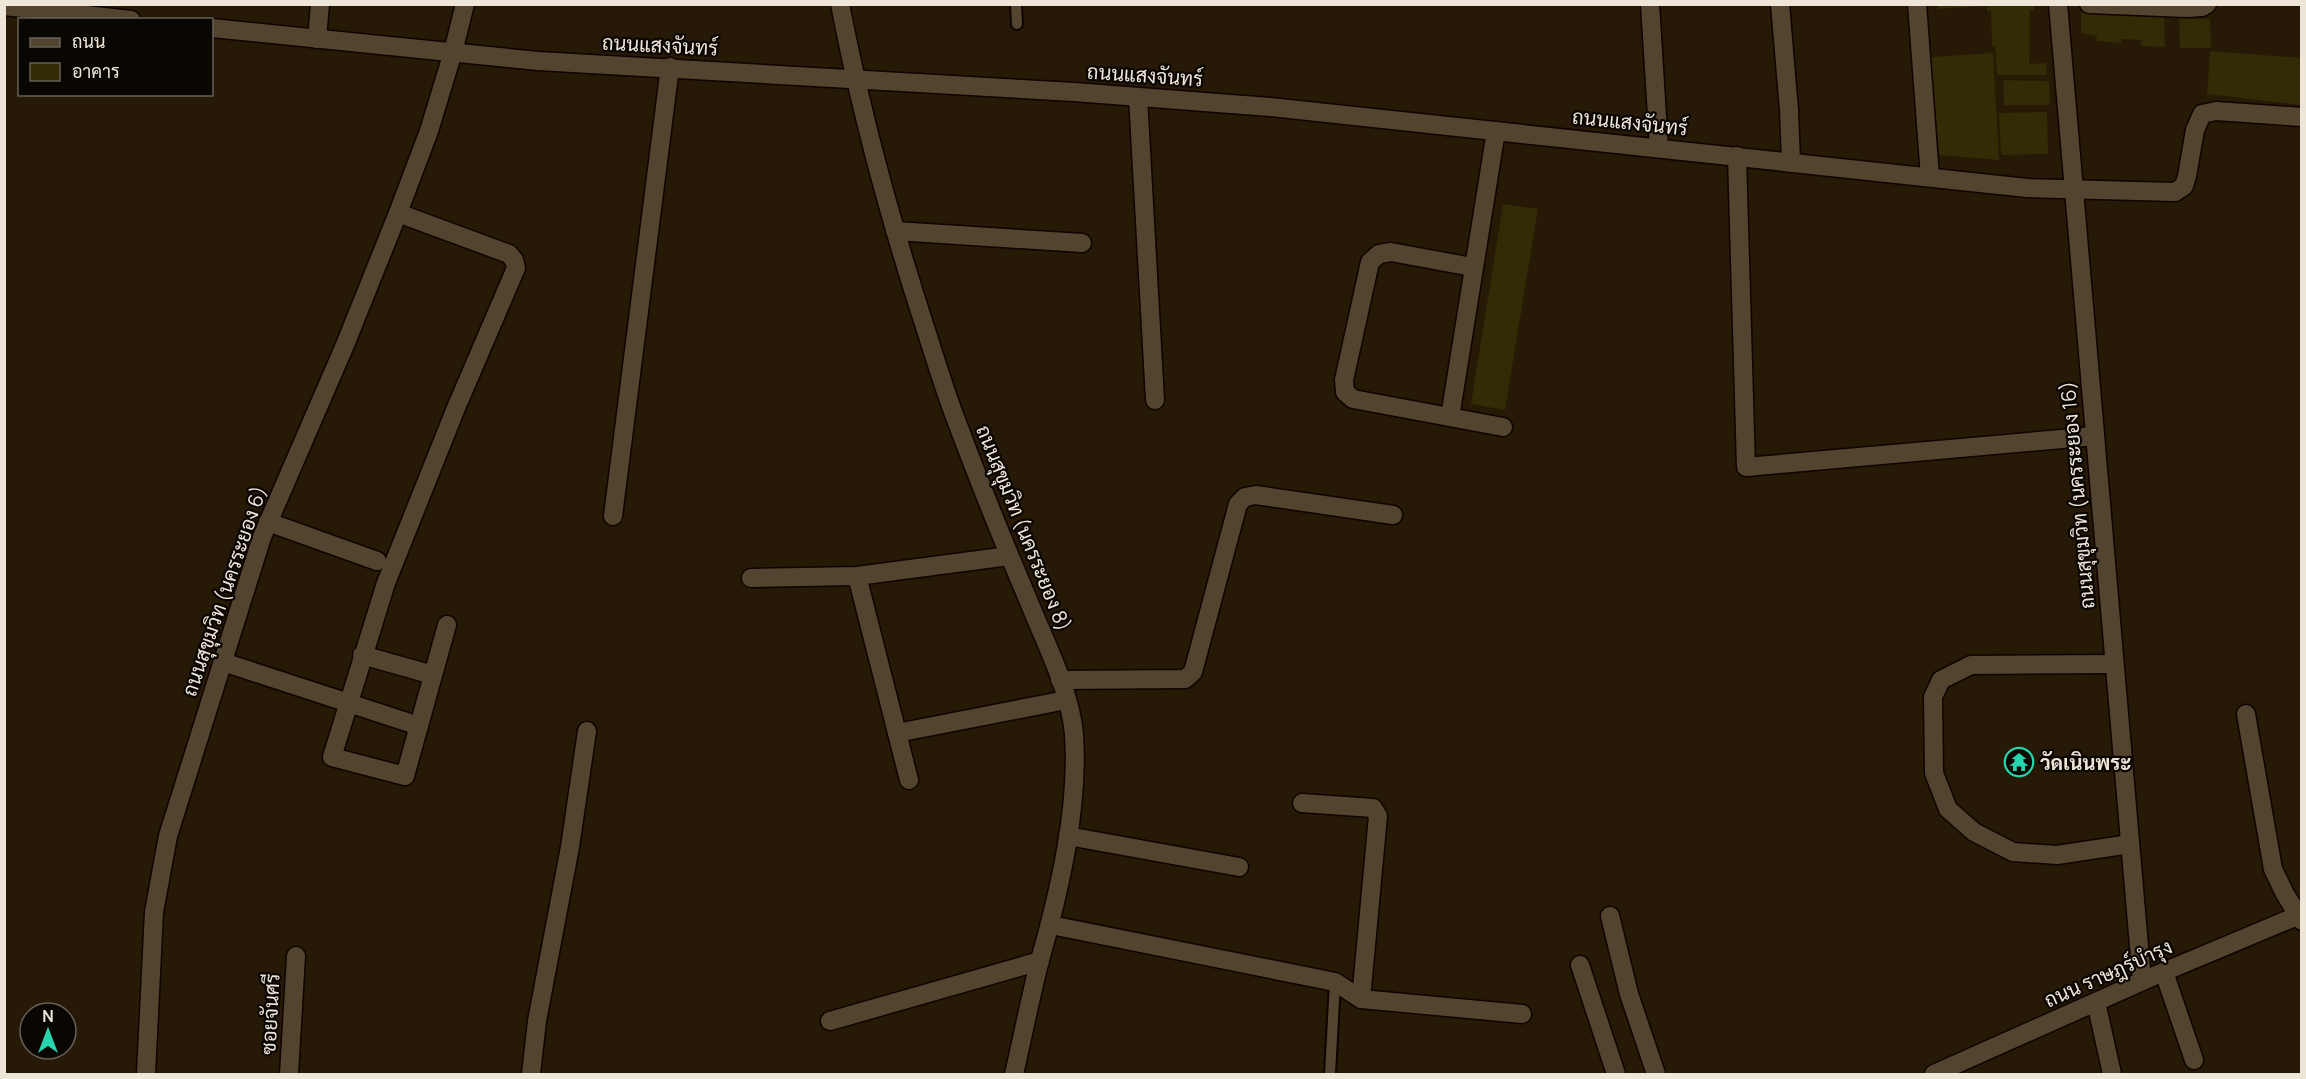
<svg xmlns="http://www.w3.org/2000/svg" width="2306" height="1079" font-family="Manrope,Sarabun,sans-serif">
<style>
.building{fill:#332a06}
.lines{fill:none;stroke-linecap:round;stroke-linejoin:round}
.service-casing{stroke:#0e0400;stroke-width:14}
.minor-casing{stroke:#0e0400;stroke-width:21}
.tertiary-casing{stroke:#0e0400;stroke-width:21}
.service{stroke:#52442f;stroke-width:10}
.minor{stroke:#52442f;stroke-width:18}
.tertiary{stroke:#52442f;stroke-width:18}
.labels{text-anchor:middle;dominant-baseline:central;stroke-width:4.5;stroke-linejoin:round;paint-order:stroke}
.street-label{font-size:20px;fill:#efe6da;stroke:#0a0601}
.poi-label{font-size:20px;font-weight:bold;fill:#efe6da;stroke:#0a0601;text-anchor:start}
</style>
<rect width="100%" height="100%" fill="#261905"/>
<g class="building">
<polygon points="1938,4 1985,4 1985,6 1938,9"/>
<polygon points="1987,4 2034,4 2034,10 2030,10 2029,64 2046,63 2047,75 1997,75 1995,46 1992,46 1991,11 1987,11"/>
<polygon points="2081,9 2164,13 2165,47 2141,46 2141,40 2121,39 2121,43 2096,41 2097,36 2081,33"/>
<polygon points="2179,18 2210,19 2211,48 2180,48"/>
<polygon points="2210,51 2301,58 2301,105 2207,94"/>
<polygon points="1993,53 1999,160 1939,155 1931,57"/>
<polygon points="2003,80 2049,81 2050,105 2004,105"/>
<polygon points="2047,112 2048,154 2001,155 1999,113"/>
<polygon points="1503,204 1538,209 1505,410 1471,404"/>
</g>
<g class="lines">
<g class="service-casing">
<g id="service">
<polyline points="1016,4 1017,24"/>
<polyline points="1330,1074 1335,982"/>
</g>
</g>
<g class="minor-casing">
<g id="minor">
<path d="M840,4C861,113 890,219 924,324C935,358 945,392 958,425C980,484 1004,543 1029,602C1045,642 1070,690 1074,734C1079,807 1060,889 1040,960C1030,998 1023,1036 1014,1074"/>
<polyline points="1650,4 1659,148"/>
<polyline points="1780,4 1789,110 1791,162"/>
<polyline points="1917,4 1930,177"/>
<polyline points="2058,4 2142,981"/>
<polyline points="2089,4 2187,8 2202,7 2207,4"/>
<polyline points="4,6 131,20"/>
<polyline points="212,28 538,61 1074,92 1270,107 2027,188 2175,192 2184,186 2187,176 2195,130 2202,114 2216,111 2302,117"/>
<polyline points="317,39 320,4"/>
<polyline points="1138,97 1155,400"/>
<polyline points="1737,156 1746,467 2095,436"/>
<polyline points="398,213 509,254 514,260 516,268 456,408 386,583 332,757 405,776 447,625"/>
<polyline points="895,231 1082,243"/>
<polyline points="1472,267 1391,252 1379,254 1370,262 1344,380 1345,392 1353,399 1503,427"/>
<polyline points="1450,417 1496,131"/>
<polyline points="613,516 670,67"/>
<polyline points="268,522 377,561"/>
<polyline points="857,576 909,780"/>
<polyline points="751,578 857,576 1009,556"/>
<polyline points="362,655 433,675"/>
<polyline points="223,662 419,726"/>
<polyline points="2114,664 1971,665 1941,680 1933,697 1934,773 1948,809 1974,832 2013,852 2057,855 2130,844"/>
<polyline points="1060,680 1185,679 1193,672 1238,504 1245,497 1256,495 1393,515"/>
<polyline points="2246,714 2273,869 2285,894 2302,921"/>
<polyline points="897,733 1066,700"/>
<polyline points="1302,803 1373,808 1378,816 1361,999"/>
<polyline points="1068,836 1239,867"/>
<polyline points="1610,916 1629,994 1656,1074"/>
<polyline points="1051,925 1335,982 1361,999 1522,1014"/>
<polyline points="1580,965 1616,1074"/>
<polyline points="2164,972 2194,1060"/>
<polyline points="2096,1002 2112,1074"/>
<polyline points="830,1021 1040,961"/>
<polyline points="146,1074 154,912 168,836 262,537 345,345 398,213 429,131 453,52 465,4"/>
<polyline points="289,1074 296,956"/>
<polyline points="531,1074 537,1021 570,847 587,731"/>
</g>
</g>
<g class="tertiary-casing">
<polyline id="tertiary" points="1934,1074 2154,976 2302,914"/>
</g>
<use href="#service" class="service"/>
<use href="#minor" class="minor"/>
<use href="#tertiary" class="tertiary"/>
</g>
<defs>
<g id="temple-ring" transform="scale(1.5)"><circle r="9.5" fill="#0a0601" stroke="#24d5ae" stroke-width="1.5"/><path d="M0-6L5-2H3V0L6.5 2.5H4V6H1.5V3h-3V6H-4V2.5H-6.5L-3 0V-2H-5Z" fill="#24d5ae"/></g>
</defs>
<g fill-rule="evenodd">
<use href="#temple-ring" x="2019" y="762"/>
</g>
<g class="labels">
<g class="street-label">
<text transform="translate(660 45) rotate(3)">ถนนแสงจันทร์</text>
<text transform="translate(1145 75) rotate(4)">ถนนแสงจันทร์</text>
<text transform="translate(1630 122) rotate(6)">ถนนแสงจันทร์</text>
<text transform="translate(2077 495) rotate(-95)">ถนนสุขุมวิท (นครระยอง 16)</text>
<text transform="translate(1024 528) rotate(68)">ถนนสุขุมวิท (นครระยอง 8)</text>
<text transform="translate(224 591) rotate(-71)">ถนนสุขุมวิท (นครระยอง 6)</text>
<text transform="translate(2108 973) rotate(-24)">ถนน ราษฎร์บำรุง</text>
<text transform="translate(270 1014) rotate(-87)">ซอยจันศรี</text>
</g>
<g class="poi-label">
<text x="2040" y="762">วัดเนินพระ</text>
</g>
</g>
<rect width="2306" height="1079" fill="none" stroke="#efe6da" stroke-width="12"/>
<rect x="18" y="18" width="195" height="78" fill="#0a0601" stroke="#666058" stroke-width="1.5"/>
<rect x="30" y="38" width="30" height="9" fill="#52442f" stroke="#666058" stroke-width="1.5"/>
<text x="72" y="48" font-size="18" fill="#efe6da">ถนน</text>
<rect x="30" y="63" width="30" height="18" fill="#332a06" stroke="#666058" stroke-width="1.5"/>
<text x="72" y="78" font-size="18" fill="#efe6da">อาคาร</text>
<g transform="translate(48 1031)"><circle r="28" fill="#0a0601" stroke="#666058" stroke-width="1.5"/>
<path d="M0-4.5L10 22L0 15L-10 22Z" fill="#24d5ae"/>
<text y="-9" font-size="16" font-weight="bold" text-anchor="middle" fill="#efe6da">N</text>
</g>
</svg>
